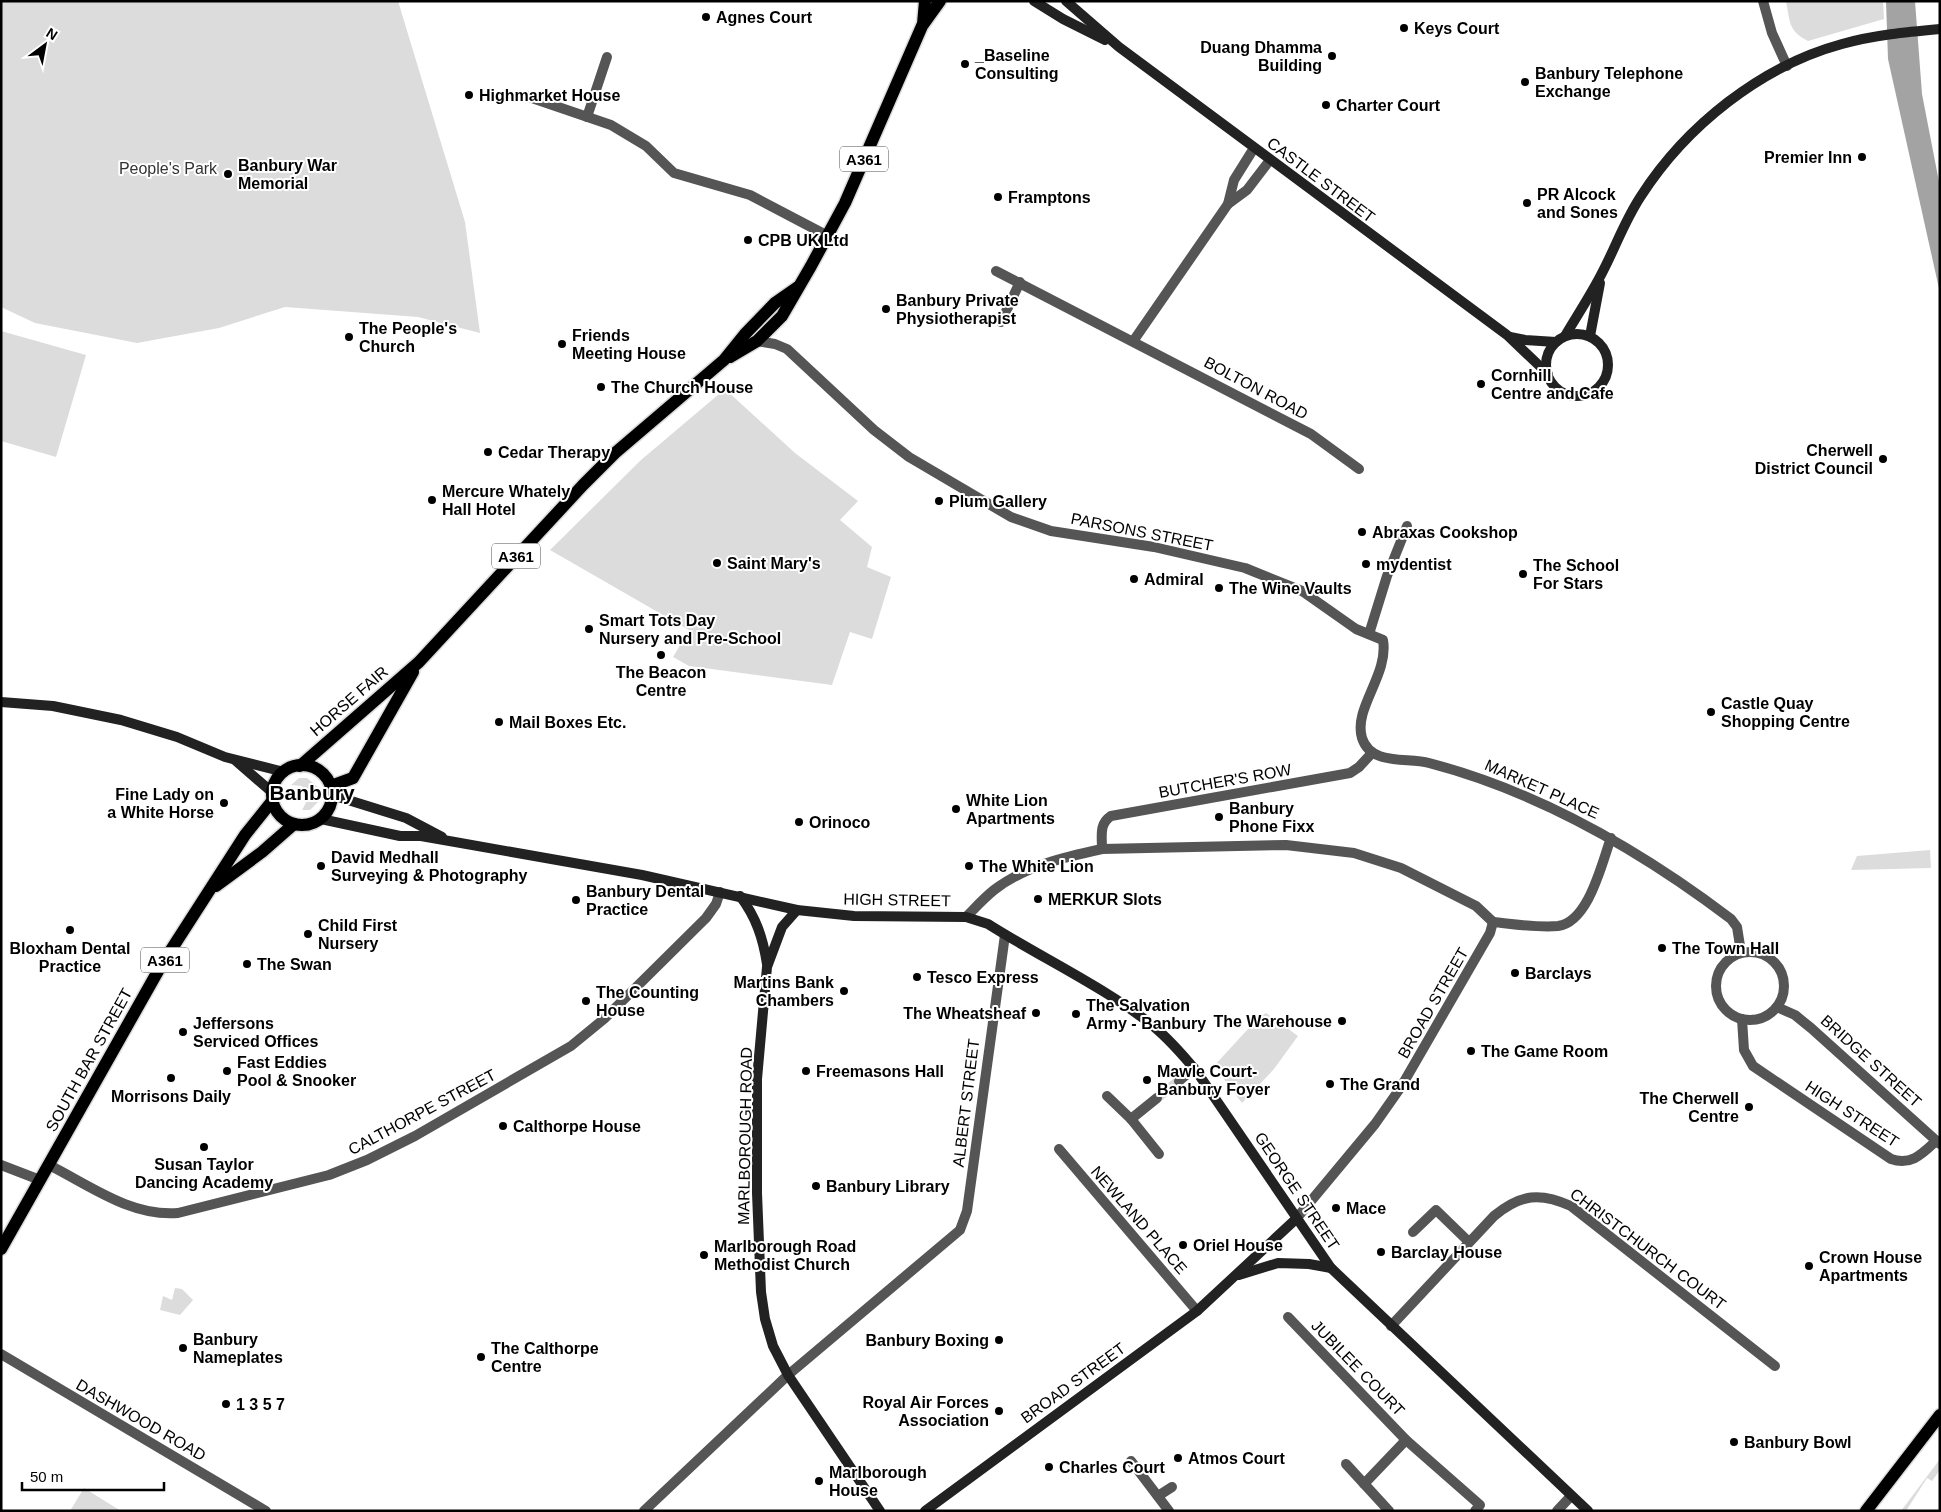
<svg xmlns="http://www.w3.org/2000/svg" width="1941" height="1512" font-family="Arial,sans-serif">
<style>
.green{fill:#dcdcdc}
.water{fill:#a3a3a3}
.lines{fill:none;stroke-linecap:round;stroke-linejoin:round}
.street-tunnel{stroke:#d9d9d9;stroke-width:10;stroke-dasharray:10 5;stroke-linecap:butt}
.primary-casing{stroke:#dbdbdb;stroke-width:15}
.street{stroke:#555;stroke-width:10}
.secondary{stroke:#222;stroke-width:10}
.primary{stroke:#000;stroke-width:12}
.poi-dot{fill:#000;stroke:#fff;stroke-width:2}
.labels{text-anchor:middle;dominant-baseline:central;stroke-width:4;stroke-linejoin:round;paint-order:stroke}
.shield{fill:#fff;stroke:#4c4c4c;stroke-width:1}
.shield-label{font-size:15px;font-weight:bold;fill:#000}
.poi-label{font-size:16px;font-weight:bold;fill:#000;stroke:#fff;text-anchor:start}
.park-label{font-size:16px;fill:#333;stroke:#fff}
.street-label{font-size:16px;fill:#000;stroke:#fff}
.district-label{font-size:21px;font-weight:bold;fill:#000;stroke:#fff}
</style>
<rect width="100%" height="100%" fill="#fff"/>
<g class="green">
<polygon points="1,1 398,1 465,222 480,333 418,317 285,307 219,328 137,343 35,323 1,307"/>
<path d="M1786,1H1883L1884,19L1808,41C1788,31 1790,21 1786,1Z"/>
<polygon points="1,331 86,355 56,457 1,441"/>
<polygon points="725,389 795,453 858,501 840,520 872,547 867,567 891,577 872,639 850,632 832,685 689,666 673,657 689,630 550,550 641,460"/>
<polygon points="299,778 307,778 319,788 320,800 310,810 302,810 308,799 302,786 291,785"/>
<polygon points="1930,850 1931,868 1851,870 1857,856"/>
<polygon points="1266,1013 1298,1036 1274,1069 1242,1103 1214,1066 1259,1017"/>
<polygon points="175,1288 182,1289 193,1300 180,1315 160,1310 163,1296 172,1300"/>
<polygon points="1940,1459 1940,1470 1932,1481 1927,1478 1906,1511 1901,1511"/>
<polygon points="84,1488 121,1511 70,1511"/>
</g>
<polygon class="water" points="1886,1 1915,1 1922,94 1940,187 1940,293 1888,59"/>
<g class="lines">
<polyline class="street-tunnel" points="1157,1098 1179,1081"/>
<g class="primary-casing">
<g id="primary">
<polyline points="923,24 925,1"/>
<polyline points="730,357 757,341 782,316 811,266 845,203 922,26 940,1"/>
<circle cx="302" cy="795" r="30"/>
<polyline points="300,766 419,662 583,485 615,453 724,360 745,334 775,303 798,287"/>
<polyline points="331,786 353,778 413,672"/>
<polyline points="216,886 262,852 294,824"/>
<polyline points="1,1249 162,964 245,835 273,800"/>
<polyline points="1866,1511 1940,1415"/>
</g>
</g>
<g class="street">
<polyline points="1763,1 1772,33 1787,66"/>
<polyline points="526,96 611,125 646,146 674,173 750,195 828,236"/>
<polyline points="587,117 607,57"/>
<polyline points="1228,204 1247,190 1270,160"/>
<polyline points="996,271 1311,434 1359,469"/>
<polyline points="1001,322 1020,282"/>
<polyline points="1134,340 1228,204 1234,180 1254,148"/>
<path d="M757,341L775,344L787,349L874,430L909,457L1011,517L1051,531L1154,547L1245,568L1302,591L1356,629L1383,640C1389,675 1353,708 1362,738C1371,766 1407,757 1429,763C1540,792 1640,850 1731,919L1737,927L1741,952"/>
<polyline points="1369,634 1387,576 1407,526"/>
<path d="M1102,849C1102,835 1099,824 1111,816L1350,773L1359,767L1372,753"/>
<path d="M966,917C975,908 984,898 994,890C1025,866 1065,857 1102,849L1286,845L1354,853L1401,868L1476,906L1493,922"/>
<path d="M1493,922C1513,924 1537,928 1558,926C1589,922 1602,862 1611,838"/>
<circle cx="1750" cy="986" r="34"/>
<polyline points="1777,1007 1795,1015 1811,1028 1940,1144"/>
<path d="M1742,1019L1744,1050L1753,1066L1891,1159C1911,1166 1922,1154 1936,1141"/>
<polyline points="1179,1081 1194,1068"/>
<polyline points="1107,1096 1131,1119 1159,1154"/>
<polyline points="1131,1119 1157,1098"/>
<polyline points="1059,1149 1197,1311"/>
<polyline points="1,1165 40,1180"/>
<path d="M49,1165C89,1185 131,1217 178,1213L329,1175L367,1160L415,1136L571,1046L604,1019L706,918L716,904L720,892"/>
<polyline points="1296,1219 1375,1124 1401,1087 1490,933 1493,922"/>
<polyline points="1413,1232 1436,1210 1469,1242"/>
<polyline points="1288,1317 1406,1440 1480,1505 1475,1511"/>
<path d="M1391,1326L1494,1216C1521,1194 1540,1192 1571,1206L1775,1366"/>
<polyline points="1,1354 266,1511"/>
<polyline points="1131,1461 1169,1511"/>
<polyline points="1346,1464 1389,1511"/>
<polyline points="1364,1484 1406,1440"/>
<polyline points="1158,1496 1172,1487"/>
<polyline points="644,1511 788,1375 960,1230 967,1211 1005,935"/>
<polyline points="1557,1511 1571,1496"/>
</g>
<g class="secondary">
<polyline points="1034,1 1063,19 1105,40"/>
<polyline points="1066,1 1119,47 1507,335 1548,374"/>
<circle cx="1577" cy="365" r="31"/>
<path d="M1565,336C1578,314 1592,293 1603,271C1616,246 1625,220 1641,196C1686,126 1761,66 1842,44C1874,35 1907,32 1940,29"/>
<polyline points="1590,336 1600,283"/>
<polyline points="1510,337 1525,340 1556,342"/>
<polyline points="1,702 53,706 121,720 177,737 225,757 284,772"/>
<polyline points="236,761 273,793"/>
<polyline points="332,795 406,818 442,837"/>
<path d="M321,819L400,836H421L642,875L797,910L854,916L966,917L988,924C1040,957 1104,987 1152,1025C1169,1039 1183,1055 1197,1072L1331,1268L1588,1511"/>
<path d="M740,896C756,917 763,938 767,964"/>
<polyline points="797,910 782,927 767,967 757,1079 757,1193 761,1292 765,1319 773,1346 788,1375 880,1511"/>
<polyline points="1239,1275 1278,1263 1309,1264 1331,1268"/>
<polyline points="925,1511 1197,1311 1296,1219"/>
</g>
<use href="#primary" class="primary"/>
</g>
<g class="poi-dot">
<circle cx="706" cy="17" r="5"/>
<circle cx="1404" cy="28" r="5"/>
<circle cx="1332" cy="56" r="5"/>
<circle cx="965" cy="64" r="5"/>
<circle cx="1525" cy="82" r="5"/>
<circle cx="469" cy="95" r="5"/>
<circle cx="1326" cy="105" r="5"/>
<circle cx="1862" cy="157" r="5"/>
<circle cx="228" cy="174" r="5"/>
<circle cx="998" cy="197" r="5"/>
<circle cx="1527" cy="203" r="5"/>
<circle cx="748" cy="240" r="5"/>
<circle cx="886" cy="309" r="5"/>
<circle cx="349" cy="337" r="5"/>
<circle cx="562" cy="344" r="5"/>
<circle cx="1481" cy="384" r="5"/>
<circle cx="601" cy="387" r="5"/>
<circle cx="488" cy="452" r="5"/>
<circle cx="1883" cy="459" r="5"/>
<circle cx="432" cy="500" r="5"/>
<circle cx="939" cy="501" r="5"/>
<circle cx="1362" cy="532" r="5"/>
<circle cx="717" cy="563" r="5"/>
<circle cx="1366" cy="564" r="5"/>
<circle cx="1523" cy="574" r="5"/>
<circle cx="1134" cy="579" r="5"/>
<circle cx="1219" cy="588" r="5"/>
<circle cx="589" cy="629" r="5"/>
<circle cx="661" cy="655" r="5"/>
<circle cx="1711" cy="712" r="5"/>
<circle cx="499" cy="722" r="5"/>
<circle cx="224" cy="803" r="5"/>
<circle cx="956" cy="809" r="5"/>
<circle cx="1219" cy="817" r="5"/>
<circle cx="799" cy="822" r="5"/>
<circle cx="321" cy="866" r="5"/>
<circle cx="969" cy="866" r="5"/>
<circle cx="1038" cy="899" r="5"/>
<circle cx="576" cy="900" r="5"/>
<circle cx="70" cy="930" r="5"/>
<circle cx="308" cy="934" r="5"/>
<circle cx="1662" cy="948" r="5"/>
<circle cx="247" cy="964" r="5"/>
<circle cx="1515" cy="973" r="5"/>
<circle cx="917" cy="977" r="5"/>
<circle cx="844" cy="991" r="5"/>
<circle cx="586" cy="1001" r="5"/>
<circle cx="1036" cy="1013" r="5"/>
<circle cx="1076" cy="1014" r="5"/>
<circle cx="1342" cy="1021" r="5"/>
<circle cx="183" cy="1032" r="5"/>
<circle cx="1471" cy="1051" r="5"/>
<circle cx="227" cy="1071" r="5"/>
<circle cx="806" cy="1071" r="5"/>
<circle cx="171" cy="1078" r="5"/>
<circle cx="1147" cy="1080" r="5"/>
<circle cx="1330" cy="1084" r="5"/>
<circle cx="1749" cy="1107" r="5"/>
<circle cx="503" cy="1126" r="5"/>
<circle cx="204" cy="1147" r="5"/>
<circle cx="816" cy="1186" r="5"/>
<circle cx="1336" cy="1208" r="5"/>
<circle cx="1183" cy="1245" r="5"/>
<circle cx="1381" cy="1252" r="5"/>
<circle cx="704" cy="1255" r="5"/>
<circle cx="1809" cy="1266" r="5"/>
<circle cx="999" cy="1340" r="5"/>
<circle cx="183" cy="1348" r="5"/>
<circle cx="481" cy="1357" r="5"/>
<circle cx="226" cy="1404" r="5"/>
<circle cx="999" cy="1411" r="5"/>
<circle cx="1734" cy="1442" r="5"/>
<circle cx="1178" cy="1458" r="5"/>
<circle cx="1049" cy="1467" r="5"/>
<circle cx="819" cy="1481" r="5"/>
</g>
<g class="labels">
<g class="shield">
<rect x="840" y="146.5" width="48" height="25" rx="4"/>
<rect x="492" y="543.5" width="48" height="25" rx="4"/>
<rect x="141" y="947.5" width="48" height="25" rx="4"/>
</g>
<g class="shield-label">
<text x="864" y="159">A361</text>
<text x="516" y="556">A361</text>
<text x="165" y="960">A361</text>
</g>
<g class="poi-label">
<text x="716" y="17">Agnes Court</text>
<text x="1414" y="28">Keys Court</text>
<text x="1322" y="47" text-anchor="end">Duang Dhamma<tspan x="1322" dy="18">Building</tspan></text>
<text x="975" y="55">_Baseline<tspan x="975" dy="18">Consulting</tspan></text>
<text x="1535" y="73">Banbury Telephone<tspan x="1535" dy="18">Exchange</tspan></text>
<text x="479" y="95">Highmarket House</text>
<text x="1336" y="105">Charter Court</text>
<text x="1852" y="157" text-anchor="end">Premier Inn</text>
<text x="238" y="165">Banbury War<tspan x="238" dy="18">Memorial</tspan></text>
<text x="1537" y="194">PR Alcock<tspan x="1537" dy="18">and Sones</tspan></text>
<text x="1008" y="197">Framptons</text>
<text x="758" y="240">CPB UK Ltd</text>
<text x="896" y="300">Banbury Private<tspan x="896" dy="18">Physiotherapist</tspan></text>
<text x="359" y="328">The People's<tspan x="359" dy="18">Church</tspan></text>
<text x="572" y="335">Friends<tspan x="572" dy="18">Meeting House</tspan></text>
<text x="1491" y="375">Cornhill<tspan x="1491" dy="18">Centre and Cafe</tspan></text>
<text x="611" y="387">The Church House</text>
<text x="1873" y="450" text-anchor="end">Cherwell<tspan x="1873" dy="18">District Council</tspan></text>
<text x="498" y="452">Cedar Therapy</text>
<text x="442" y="491">Mercure Whately<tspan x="442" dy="18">Hall Hotel</tspan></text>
<text x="949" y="501">Plum Gallery</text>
<text x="1372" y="532">Abraxas Cookshop</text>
<text x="727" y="563">Saint Mary's</text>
<text x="1376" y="564">mydentist</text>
<text x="1533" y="565">The School<tspan x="1533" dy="18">For Stars</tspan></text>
<text x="1144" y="579">Admiral</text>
<text x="1229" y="588">The Wine Vaults</text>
<text x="599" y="620">Smart Tots Day<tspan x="599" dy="18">Nursery and Pre-School</tspan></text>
<text x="661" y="672" text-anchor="middle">The Beacon<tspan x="661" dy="18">Centre</tspan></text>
<text x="1721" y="703">Castle Quay<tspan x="1721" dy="18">Shopping Centre</tspan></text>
<text x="509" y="722">Mail Boxes Etc.</text>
<text x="214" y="794" text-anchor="end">Fine Lady on<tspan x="214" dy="18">a White Horse</tspan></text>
<text x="966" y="800">White Lion<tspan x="966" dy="18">Apartments</tspan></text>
<text x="1229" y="808">Banbury<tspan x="1229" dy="18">Phone Fixx</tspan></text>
<text x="809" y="822">Orinoco</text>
<text x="331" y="857">David Medhall<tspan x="331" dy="18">Surveying &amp; Photography</tspan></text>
<text x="979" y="866">The White Lion</text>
<text x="586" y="891">Banbury Dental<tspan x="586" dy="18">Practice</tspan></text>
<text x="1048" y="899">MERKUR Slots</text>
<text x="318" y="925">Child First<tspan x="318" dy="18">Nursery</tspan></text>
<text x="70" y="948" text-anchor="middle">Bloxham Dental<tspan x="70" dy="18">Practice</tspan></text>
<text x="1672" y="948">The Town Hall</text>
<text x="257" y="964">The Swan</text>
<text x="1525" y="973">Barclays</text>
<text x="927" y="977">Tesco Express</text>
<text x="834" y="982" text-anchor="end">Martins Bank<tspan x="834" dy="18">Chambers</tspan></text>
<text x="596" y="992">The Counting<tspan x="596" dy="18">House</tspan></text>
<text x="1086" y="1005">The Salvation<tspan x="1086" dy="18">Army - Banbury</tspan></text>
<text x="1026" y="1013" text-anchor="end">The Wheatsheaf</text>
<text x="1332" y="1021" text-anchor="end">The Warehouse</text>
<text x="193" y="1023">Jeffersons<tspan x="193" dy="18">Serviced Offices</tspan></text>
<text x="1481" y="1051">The Game Room</text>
<text x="237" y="1062">Fast Eddies<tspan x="237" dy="18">Pool &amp; Snooker</tspan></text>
<text x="816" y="1071">Freemasons Hall</text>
<text x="1157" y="1071">Mawle Court-<tspan x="1157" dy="18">Banbury Foyer</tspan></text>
<text x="1340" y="1084">The Grand</text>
<text x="171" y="1096" text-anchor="middle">Morrisons Daily</text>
<text x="1739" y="1098" text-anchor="end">The Cherwell<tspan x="1739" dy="18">Centre</tspan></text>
<text x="513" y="1126">Calthorpe House</text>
<text x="204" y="1164" text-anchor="middle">Susan Taylor<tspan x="204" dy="18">Dancing Academy</tspan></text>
<text x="826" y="1186">Banbury Library</text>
<text x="1346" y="1208">Mace</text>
<text x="1193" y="1245">Oriel House</text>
<text x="714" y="1246">Marlborough Road<tspan x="714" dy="18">Methodist Church</tspan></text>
<text x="1391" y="1252">Barclay House</text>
<text x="1819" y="1257">Crown House<tspan x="1819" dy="18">Apartments</tspan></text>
<text x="193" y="1339">Banbury<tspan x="193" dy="18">Nameplates</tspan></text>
<text x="989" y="1340" text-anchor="end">Banbury Boxing</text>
<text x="491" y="1348">The Calthorpe<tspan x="491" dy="18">Centre</tspan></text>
<text x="989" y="1402" text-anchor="end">Royal Air Forces<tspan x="989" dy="18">Association</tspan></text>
<text x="236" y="1404">1 3 5 7</text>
<text x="1744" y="1442">Banbury Bowl</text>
<text x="1188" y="1458">Atmos Court</text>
<text x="1059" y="1467">Charles Court</text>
<text x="829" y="1472">Marlborough<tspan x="829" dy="18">House</tspan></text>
</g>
<g class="park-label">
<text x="168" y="168">People's Park</text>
</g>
<g class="street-label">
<text transform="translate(1321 180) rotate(37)">CASTLE STREET</text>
<text transform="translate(1256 388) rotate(28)">BOLTON ROAD</text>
<text transform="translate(1142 532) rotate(11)">PARSONS STREET</text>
<text transform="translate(349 701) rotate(-41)">HORSE FAIR</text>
<text transform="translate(1225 781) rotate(-10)">BUTCHER'S ROW</text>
<text transform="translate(1542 789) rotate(24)">MARKET PLACE</text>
<text transform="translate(897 900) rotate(1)">HIGH STREET</text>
<text transform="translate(1433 1003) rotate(-60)">BROAD STREET</text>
<text transform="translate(89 1060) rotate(-61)">SOUTH BAR STREET</text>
<text transform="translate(1871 1061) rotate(42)">BRIDGE STREET</text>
<text transform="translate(966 1103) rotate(-83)">ALBERT STREET</text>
<text transform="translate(422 1112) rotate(-28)">CALTHORPE STREET</text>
<text transform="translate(1852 1114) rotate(33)">HIGH STREET</text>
<text transform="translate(745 1136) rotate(-89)">MARLBOROUGH ROAD</text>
<text transform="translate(1297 1191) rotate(56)">GEORGE STREET</text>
<text transform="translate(1139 1220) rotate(49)">NEWLAND PLACE</text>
<text transform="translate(1648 1249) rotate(37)">CHRISTCHURCH COURT</text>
<text transform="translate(1358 1368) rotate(46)">JUBILEE COURT</text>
<text transform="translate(1073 1383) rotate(-36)">BROAD STREET</text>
<text transform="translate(141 1420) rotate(30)">DASHWOOD ROAD</text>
</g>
<g class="district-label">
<text x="312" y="792">Banbury</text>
</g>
</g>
<rect width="1941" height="1512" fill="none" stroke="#000000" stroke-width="5"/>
<g transform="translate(45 45) rotate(32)" stroke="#ffffff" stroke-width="4" paint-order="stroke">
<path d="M0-4L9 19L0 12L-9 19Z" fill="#000000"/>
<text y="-8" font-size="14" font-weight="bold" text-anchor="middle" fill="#000000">N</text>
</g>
<path d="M22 1482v8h142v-8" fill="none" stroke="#000000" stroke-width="2.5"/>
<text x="30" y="1482" font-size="15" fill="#000000" stroke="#ffffff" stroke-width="4" paint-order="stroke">50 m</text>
</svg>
